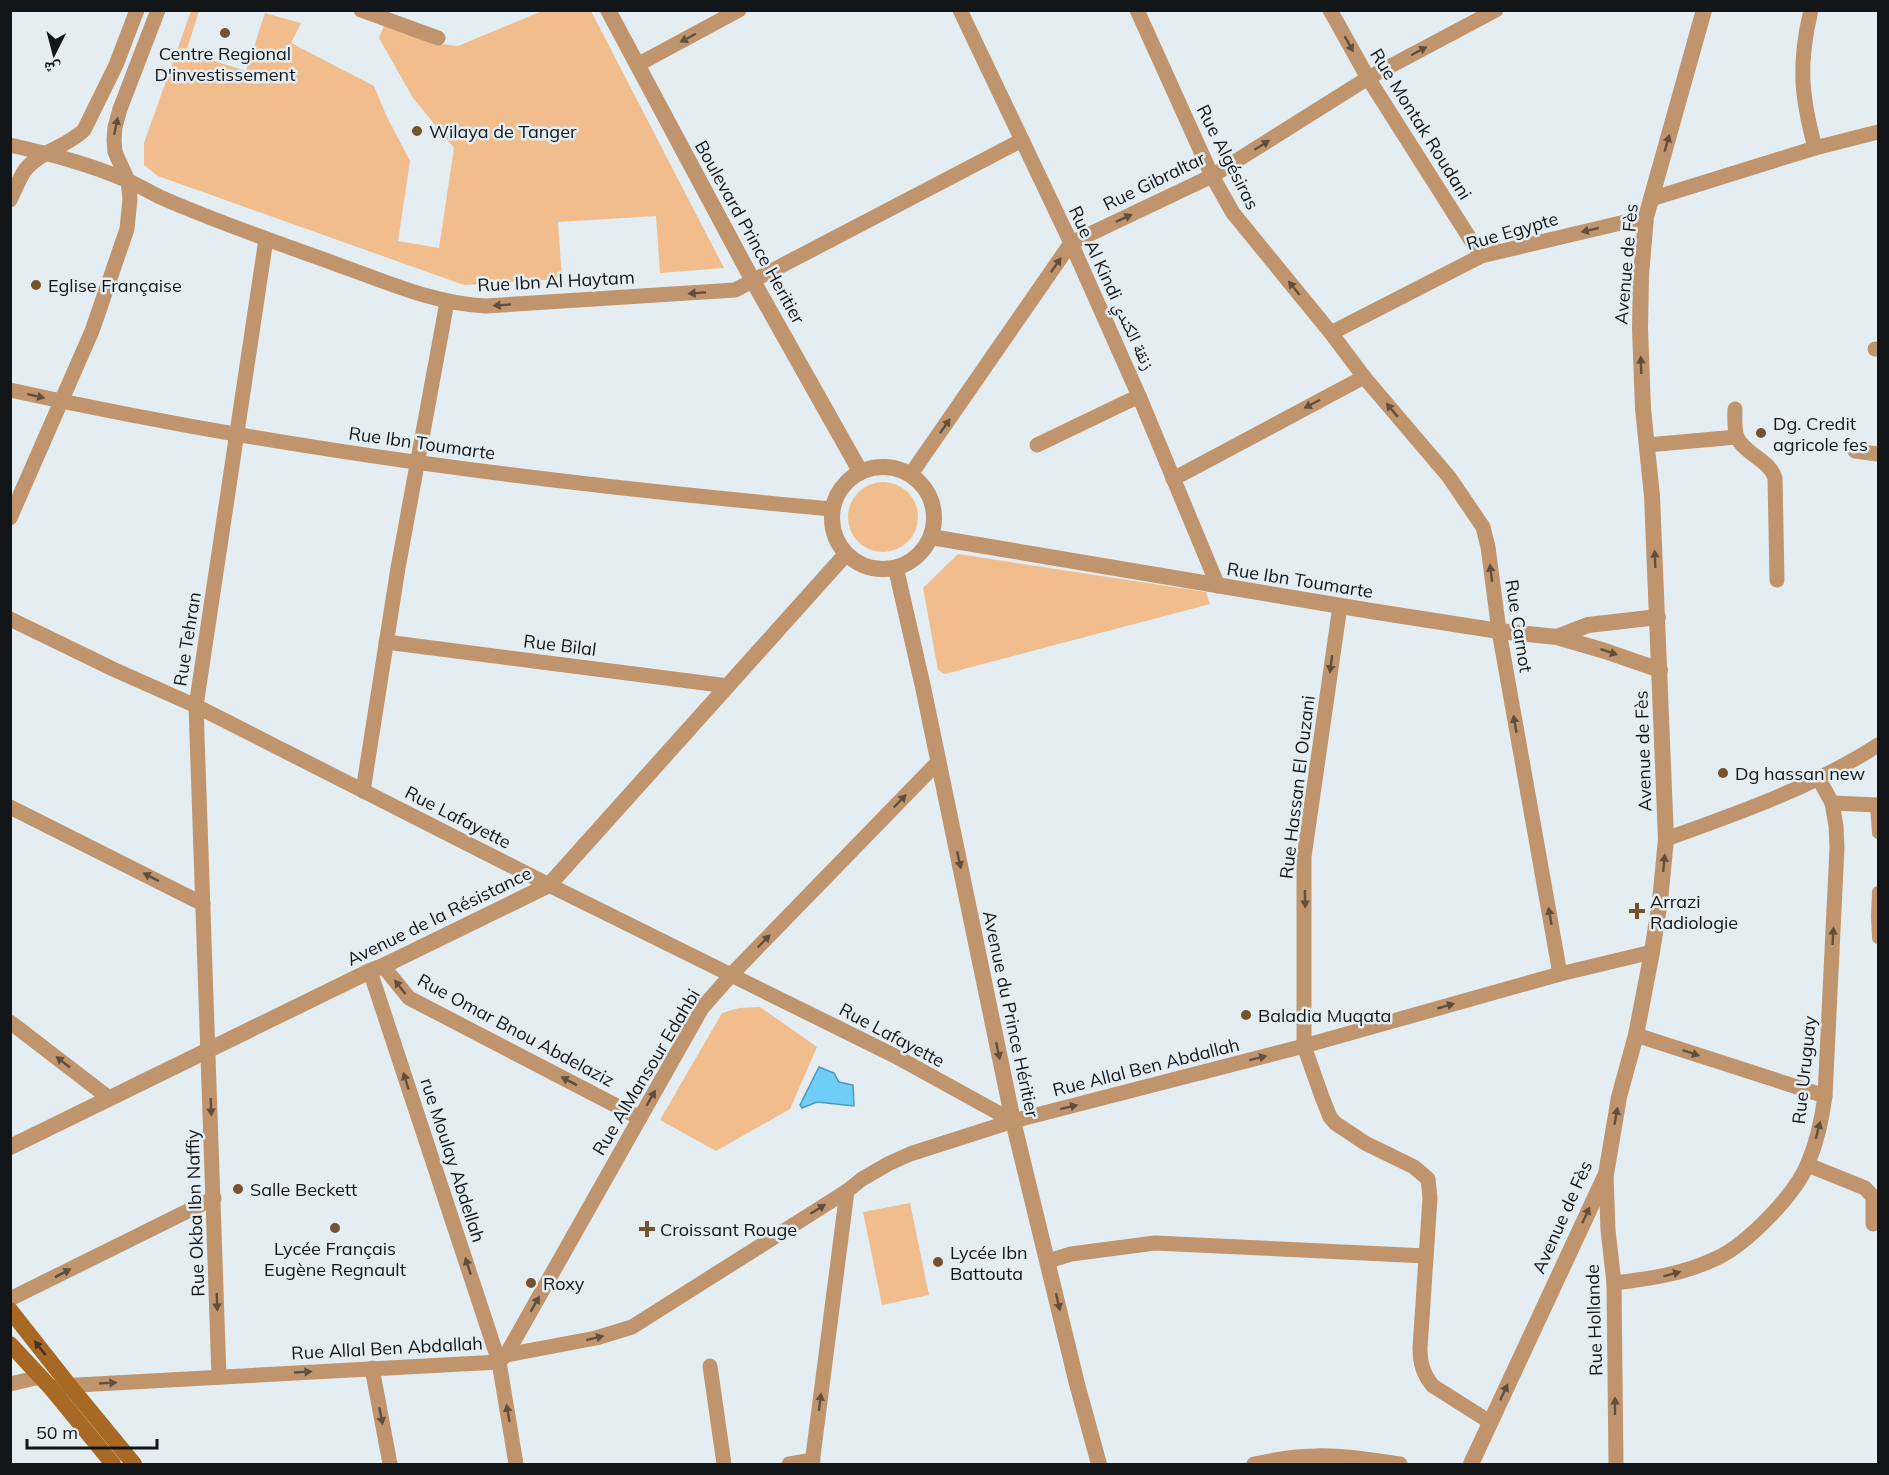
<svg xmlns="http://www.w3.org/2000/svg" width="1889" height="1475" font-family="Mulish,'Noto Naskh Arabic',sans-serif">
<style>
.green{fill:#f1bd8d}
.water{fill:#6ecef7;stroke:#5397b4;stroke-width:1.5}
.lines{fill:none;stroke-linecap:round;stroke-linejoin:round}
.pedestrian{stroke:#c0956d;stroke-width:12}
.minor{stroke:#c0956d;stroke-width:15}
.tertiary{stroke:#c0956d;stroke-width:16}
.secondary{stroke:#a86925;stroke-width:16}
.oneway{fill:#614f3e}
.oneway2{fill:#47331d}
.poi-dot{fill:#77522d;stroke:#e3edf2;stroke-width:2}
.labels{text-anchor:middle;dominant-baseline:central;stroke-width:5;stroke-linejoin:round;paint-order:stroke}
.poi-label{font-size:18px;fill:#131618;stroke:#e3edf2;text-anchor:start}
.street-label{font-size:18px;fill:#131618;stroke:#e3edf2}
</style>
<rect width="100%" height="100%" fill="#e3edf2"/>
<g class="green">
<polygon points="191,11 199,11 186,52 246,71 265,13 301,23 291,43 374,86 386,115 410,161 398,241 439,248 454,148 413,98 379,38 385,23 433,43 458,46 542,11 591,11 724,268 660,273 656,216 558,222 562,279 464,285 158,176 144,165 144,143"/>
<circle cx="883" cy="517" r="35"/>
<polygon points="958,554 1206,592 1210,604 945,674 938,670 923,588"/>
<polygon points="760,1007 817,1047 790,1109 716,1151 660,1120 722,1013 739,1008"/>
<polygon points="910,1203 929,1295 882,1305 863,1212"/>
</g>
<polygon class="water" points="819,1067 834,1073 839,1082 853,1085 854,1106 817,1102 802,1108 800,1105"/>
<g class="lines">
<g class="pedestrian">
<polyline points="1876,805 1878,833"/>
<polyline points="1878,892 1877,916 1878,938"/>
</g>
<g class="minor">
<polyline points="361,10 438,38"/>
<polyline points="960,10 1071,243 1139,396 1218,586"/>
<polyline points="1137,10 1212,176 1233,213 1331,333 1364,377 1449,477 1483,527 1488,547 1499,631 1560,974"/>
<polyline points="1330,10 1368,78 1481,256"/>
<path d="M1811,10C1798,64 1801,95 1815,148"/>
<polyline points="637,65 739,10"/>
<path d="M10,145C50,154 90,164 128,181C139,185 149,192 160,197C221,224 284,245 347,268C392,284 437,304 486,306L735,290L1022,140"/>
<polyline points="1651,199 1815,148 1878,132"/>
<path d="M10,200C15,190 19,179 25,170C40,151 67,147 84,130L116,65L137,10"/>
<polyline points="1331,333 1481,256 1646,217"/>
<polyline points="1875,349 1878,349"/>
<path d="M10,390C281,450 556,484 832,509"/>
<path d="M1735,409C1735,417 1734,430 1737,437C1745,455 1769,459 1775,478L1777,580"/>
<polyline points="1037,445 1139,396"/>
<polyline points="1647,445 1737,437"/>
<polyline points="1855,451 1878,454"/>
<polyline points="911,474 1071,243 1212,176 1368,78 1496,10"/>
<polyline points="1173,479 1364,377"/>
<polyline points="10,518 92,331 127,229 130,199 128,181 115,152 114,140 115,127 120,109 158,10"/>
<path d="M1340,606L1304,857V1046L1322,1097L1330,1117L1335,1123L1365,1143L1414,1167L1428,1179L1430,1198L1420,1348C1420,1363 1423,1374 1433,1386L1490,1422"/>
<polyline points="10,619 115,670 196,706 549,885 895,1056 1013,1121"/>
<polyline points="386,642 728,686"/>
<polyline points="363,791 398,568 447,302"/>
<polyline points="1832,803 1878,805"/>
<polyline points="10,807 203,904"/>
<path d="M1666,839C1739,813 1813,787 1878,745"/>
<polyline points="383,966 409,998 640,1118"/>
<polyline points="370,971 499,1362 516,1464"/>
<polyline points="10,1022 109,1098"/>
<polyline points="1636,1035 1825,1096"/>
<polyline points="1808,1165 1865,1188 1873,1197 1873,1224"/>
<polyline points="1606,1174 1608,1230 1614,1283 1616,1464"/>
<polyline points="1048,1261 1071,1254 1155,1243 1426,1256"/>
<path d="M1614,1283C1649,1279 1684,1274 1717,1258C1747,1244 1796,1194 1808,1163C1817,1142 1822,1119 1825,1096L1837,848L1836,826L1832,803L1819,779"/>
<polyline points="10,1299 214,1198"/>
<polyline points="506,1355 702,1008 731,975 938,762"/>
<polyline points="710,1366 724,1464"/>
<polyline points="372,1368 390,1464"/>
<polyline points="219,1377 196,706 266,239"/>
<polyline points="10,1384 40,1377"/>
<polyline points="59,1386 499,1362 506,1355 596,1338 632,1327 847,1191 862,1179 888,1164 910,1154 1013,1121 1304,1046 1560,974 1652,952"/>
<polyline points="789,1464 813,1460"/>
<polyline points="812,1464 847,1191"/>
<path d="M1254,1464C1274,1460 1294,1456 1315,1456C1343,1455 1372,1460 1400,1464"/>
</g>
<g class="tertiary">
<polyline points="608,10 753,281 860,471"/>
<circle cx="883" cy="518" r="51"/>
<polyline points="931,537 1371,611 1499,631 1557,637 1605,651 1660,670"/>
<polyline points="896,569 923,687 1013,1121 1077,1384 1099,1464"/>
<polyline points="1557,637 1588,625 1658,617"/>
<polyline points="10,1147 370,971 383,966 549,885 846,554"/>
<polyline points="1471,1464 1606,1174 1619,1097 1636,1035 1652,952 1660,901 1666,839 1652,496 1643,409 1640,328 1641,275 1646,217 1704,10"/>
</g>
<g class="secondary">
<polyline points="10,1310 69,1385 134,1464"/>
<polyline points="10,1344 50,1387 113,1464"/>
</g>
</g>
<defs><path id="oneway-solid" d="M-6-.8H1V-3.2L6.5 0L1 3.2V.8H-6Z" transform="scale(1.5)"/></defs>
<g class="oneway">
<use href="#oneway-solid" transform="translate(688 38) rotate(152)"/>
<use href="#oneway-solid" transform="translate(1349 44) rotate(61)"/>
<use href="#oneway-solid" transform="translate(1419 51) rotate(-28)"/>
<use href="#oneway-solid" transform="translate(116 126) rotate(-78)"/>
<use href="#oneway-solid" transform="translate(1667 143) rotate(-74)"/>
<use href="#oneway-solid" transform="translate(1262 145) rotate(-32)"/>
<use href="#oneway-solid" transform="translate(1124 218) rotate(-25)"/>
<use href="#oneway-solid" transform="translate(1590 230) rotate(167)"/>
<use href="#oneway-solid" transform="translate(1056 265) rotate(-55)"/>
<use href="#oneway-solid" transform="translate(1294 288) rotate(-129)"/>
<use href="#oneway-solid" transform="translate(697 293) rotate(176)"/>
<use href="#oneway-solid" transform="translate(502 305) rotate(176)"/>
<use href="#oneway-solid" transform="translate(1641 365) rotate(-92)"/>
<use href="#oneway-solid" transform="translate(36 396) rotate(13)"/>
<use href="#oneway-solid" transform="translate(1312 404) rotate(152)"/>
<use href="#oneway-solid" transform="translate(1392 410) rotate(-130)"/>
<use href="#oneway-solid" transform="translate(945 426) rotate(-55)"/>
<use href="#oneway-solid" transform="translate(1655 559) rotate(-92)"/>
<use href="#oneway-solid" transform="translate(1491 573) rotate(-97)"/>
<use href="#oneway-solid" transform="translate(1609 652) rotate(18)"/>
<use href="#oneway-solid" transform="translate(1331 664) rotate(98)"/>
<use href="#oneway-solid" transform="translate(1515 724) rotate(-100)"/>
<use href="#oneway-solid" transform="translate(900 801) rotate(-46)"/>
<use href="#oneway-solid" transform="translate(959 860) rotate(78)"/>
<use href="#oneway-solid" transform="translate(1664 863) rotate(-85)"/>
<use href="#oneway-solid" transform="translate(151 877) rotate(-153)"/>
<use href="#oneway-solid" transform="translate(1305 899) rotate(89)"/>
<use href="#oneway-solid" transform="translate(1550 916) rotate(-100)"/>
<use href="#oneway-solid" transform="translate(1833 936) rotate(-87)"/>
<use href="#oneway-solid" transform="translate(764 941) rotate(-46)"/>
<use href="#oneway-solid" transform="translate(400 987) rotate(-128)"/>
<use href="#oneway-solid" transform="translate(1446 1006) rotate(-16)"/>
<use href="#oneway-solid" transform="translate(998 1051) rotate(78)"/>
<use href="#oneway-solid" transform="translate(1691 1053) rotate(18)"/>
<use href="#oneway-solid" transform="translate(1258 1058) rotate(-14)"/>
<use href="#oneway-solid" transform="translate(63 1062) rotate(-142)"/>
<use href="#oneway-solid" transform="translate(406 1081) rotate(-108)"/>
<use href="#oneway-solid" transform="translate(569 1081) rotate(-153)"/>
<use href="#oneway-solid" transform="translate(651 1098) rotate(-60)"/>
<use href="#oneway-solid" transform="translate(211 1107) rotate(88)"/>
<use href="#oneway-solid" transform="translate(1069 1107) rotate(-14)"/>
<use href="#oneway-solid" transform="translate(1616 1116) rotate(-80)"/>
<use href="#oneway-solid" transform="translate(1818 1130) rotate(-75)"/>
<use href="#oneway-solid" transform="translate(818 1209) rotate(-32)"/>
<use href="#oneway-solid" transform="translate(1586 1215) rotate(-65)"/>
<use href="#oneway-solid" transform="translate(468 1266) rotate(-108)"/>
<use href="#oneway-solid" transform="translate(63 1273) rotate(-27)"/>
<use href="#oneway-solid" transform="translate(1672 1274) rotate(-15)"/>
<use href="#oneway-solid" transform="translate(217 1302) rotate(88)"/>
<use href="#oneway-solid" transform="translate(1058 1302) rotate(77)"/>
<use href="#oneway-solid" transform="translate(535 1304) rotate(-61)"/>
<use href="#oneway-solid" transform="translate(595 1338) rotate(-14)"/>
<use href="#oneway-solid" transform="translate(303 1372) rotate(-3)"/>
<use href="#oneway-solid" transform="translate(108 1383) rotate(-3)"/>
<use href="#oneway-solid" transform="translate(1504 1392) rotate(-65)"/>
<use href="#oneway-solid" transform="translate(820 1402) rotate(-83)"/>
<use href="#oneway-solid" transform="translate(1615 1406) rotate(-90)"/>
<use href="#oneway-solid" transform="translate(508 1413) rotate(-100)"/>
<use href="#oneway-solid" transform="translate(381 1416) rotate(79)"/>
</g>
<use class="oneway2" href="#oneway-solid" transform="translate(40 1348) rotate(-128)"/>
<g class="poi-dot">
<circle cx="225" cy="33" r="6"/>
<circle cx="417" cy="131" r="6"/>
<circle cx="36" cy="285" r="6"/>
<circle cx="1761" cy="433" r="6"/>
<circle cx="1723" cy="773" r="6"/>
<path d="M1634 902h6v6h6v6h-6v6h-6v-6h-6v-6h6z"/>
<circle cx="1246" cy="1015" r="6"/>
<circle cx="238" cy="1189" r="6"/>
<circle cx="335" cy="1228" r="6"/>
<path d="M644 1220h6v6h6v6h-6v6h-6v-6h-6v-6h6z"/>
<circle cx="938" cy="1262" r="6"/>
<circle cx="531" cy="1283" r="6"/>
</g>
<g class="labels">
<g class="poi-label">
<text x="225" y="53" text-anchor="middle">Centre Regional<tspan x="225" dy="21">D'investissement</tspan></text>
<text x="429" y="131">Wilaya de Tanger</text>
<text x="48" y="285">Eglise Française</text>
<text x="1773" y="423">Dg. Credit<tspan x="1773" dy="21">agricole fes</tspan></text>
<text x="1735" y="773">Dg hassan new</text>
<text x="1650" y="901">Arrazi<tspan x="1650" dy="21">Radiologie</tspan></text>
<text x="1258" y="1015">Baladia Muqata</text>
<text x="250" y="1189">Salle Beckett</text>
<text x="660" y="1229">Croissant Rouge</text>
<text x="335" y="1248" text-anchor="middle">Lycée Français<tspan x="335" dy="21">Eugène Regnault</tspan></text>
<text x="950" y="1252">Lycée Ibn<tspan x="950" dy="21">Battouta</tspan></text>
<text x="543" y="1283">Roxy</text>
</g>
<g class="street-label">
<text transform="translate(1421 124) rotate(58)">Rue Montak Roudani</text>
<text transform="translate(1228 157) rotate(63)">Rue Algésiras</text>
<text transform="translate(1154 181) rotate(-26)">Rue Gibraltar</text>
<text transform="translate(1512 231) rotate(-16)">Rue Egypte</text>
<text transform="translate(750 232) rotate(61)">Boulevard Prince Heritier</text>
<text transform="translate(1626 264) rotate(-85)">Avenue de Fès</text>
<text transform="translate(556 281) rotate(-3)">Rue Ibn Al Haytam</text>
<text transform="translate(1112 288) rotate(65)">Rue Al Kindi زنقة الكندي</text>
<text transform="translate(422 443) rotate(8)">Rue Ibn Toumarte</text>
<text transform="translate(1300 580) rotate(9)">Rue Ibn Toumarte</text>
<text transform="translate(1519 626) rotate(81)">Rue Carnot</text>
<text transform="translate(187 639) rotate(-81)">Rue Tehran</text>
<text transform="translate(560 645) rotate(7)">Rue Bilal</text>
<text transform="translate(1643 751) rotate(-92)">Avenue de Fès</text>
<text transform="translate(1297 787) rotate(-83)">Rue Hassan El Ouzani</text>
<text transform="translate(458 817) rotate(27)">Rue Lafayette</text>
<text transform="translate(439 916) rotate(-26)">Avenue de la Résistance</text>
<text transform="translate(1011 1014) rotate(78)">Avenue du Prince Héritier</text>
<text transform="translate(516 1030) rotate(28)">Rue Omar Bnou Abdelaziz</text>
<text transform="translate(892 1035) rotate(28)">Rue Lafayette</text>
<text transform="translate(1146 1067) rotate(-14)">Rue Allal Ben Abdallah</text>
<text transform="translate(1804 1070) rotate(-84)">Rue Uruguay</text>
<text transform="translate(646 1072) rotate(-59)">Rue AlMansour Edahbi</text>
<text transform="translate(453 1160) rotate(72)">rue Moulay Abdellah</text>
<text transform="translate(195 1213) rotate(-92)">Rue Okba Ibn Naffiy</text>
<text transform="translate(1562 1217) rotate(-66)">Avenue de Fès</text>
<text transform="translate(1594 1320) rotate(-92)">Rue Hollande</text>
<text transform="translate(387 1348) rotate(-3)">Rue Allal Ben Abdallah</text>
</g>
</g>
<rect width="1889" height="1475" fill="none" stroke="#131618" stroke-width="24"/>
<g transform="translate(54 54) rotate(186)" stroke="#e3edf2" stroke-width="4.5" paint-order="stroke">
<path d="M0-4.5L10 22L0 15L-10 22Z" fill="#131618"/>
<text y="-9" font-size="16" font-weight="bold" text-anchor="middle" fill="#131618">ش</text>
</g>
<path d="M27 1439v9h130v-9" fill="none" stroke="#131618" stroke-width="3"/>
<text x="36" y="1439" font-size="18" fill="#131618" stroke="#e3edf2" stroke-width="4.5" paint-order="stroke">50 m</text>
</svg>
